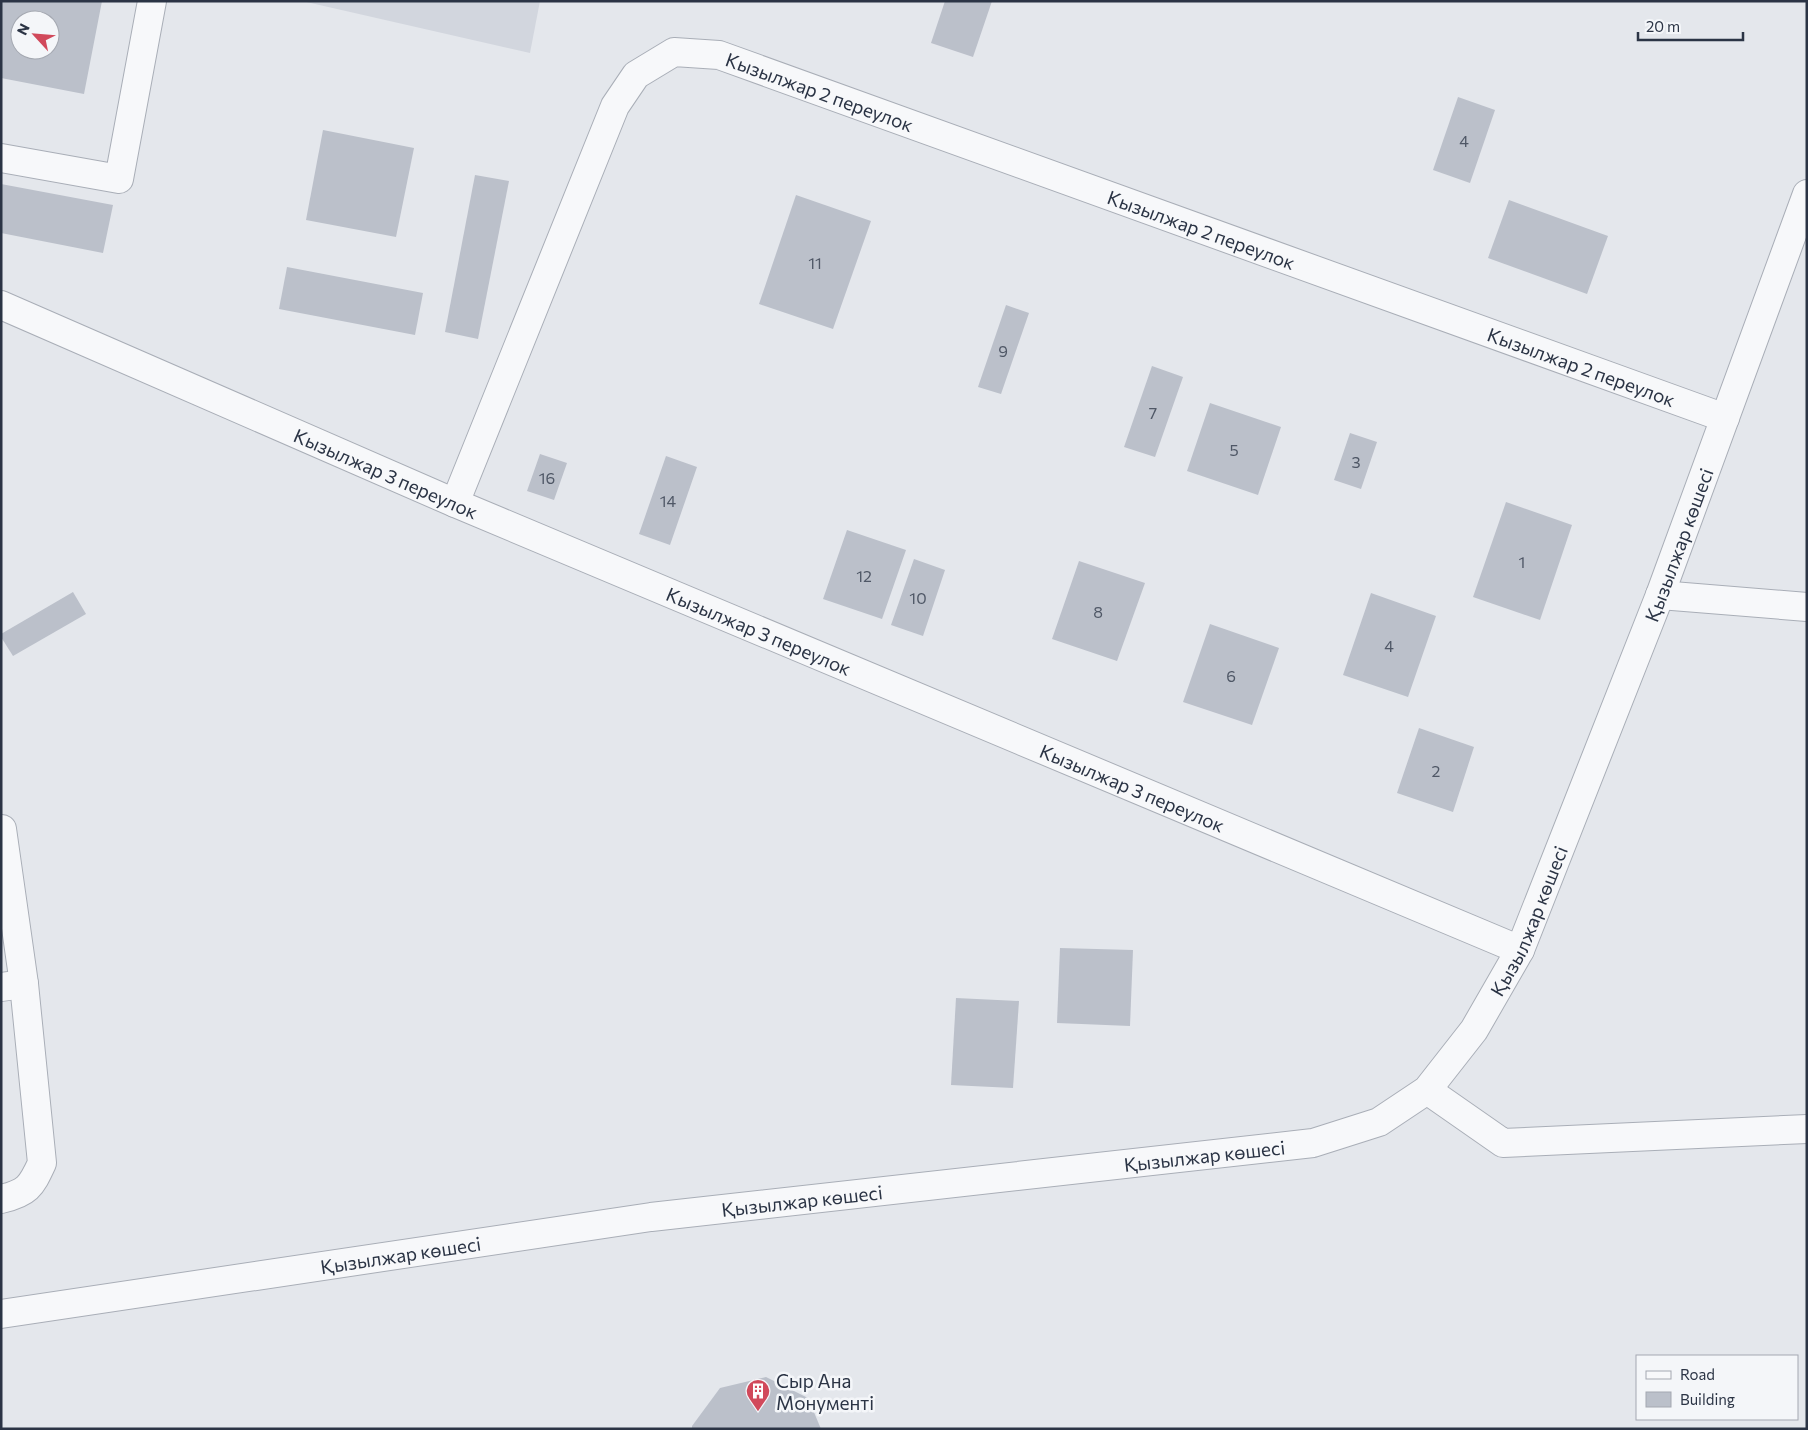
<svg xmlns="http://www.w3.org/2000/svg" width="1808" height="1430" font-family="Commissioner,sans-serif">
<style>
.built{fill:#d2d6de}
.building{fill:#bbc0ca;fill-rule:evenodd}
.lines{fill:none;stroke-linecap:round;stroke-linejoin:round}
.minor-casing{stroke:#a9aeb7;stroke-width:30}
.minor{stroke:#f7f8fa;stroke-width:28}
.labels{text-anchor:middle;dominant-baseline:central;stroke-width:5;stroke-linejoin:round;paint-order:stroke}
.number-label{font-size:16px;fill:#4f5766}
.street-label{font-size:19px;fill:#2b3445;stroke:#f4f6f9}
.poi-label{font-size:19px;fill:#2b3445;stroke:#f4f6f9;text-anchor:start}
</style>
<rect width="100%" height="100%" fill="#e4e7ec"/>
<polygon class="built" points="302,1 540,1 530,53"/>
<g class="building">
<path d="M1,1H102L84,94L1,78ZM20,20H50V50H20Z"/>
<polygon points="945,1 992,1 973,57 931,43"/>
<polygon points="1458,97 1495,110 1470,183 1433,170"/>
<polygon points="323,130 414,148 396,237 306,220"/>
<polygon points="475,175 509,181 478,339 445,332"/>
<polygon points="1,184 113,205 103,253 1,233"/>
<polygon points="796,195 871,221 833,329 759,304"/>
<polygon points="1509,200 1608,236 1587,294 1488,258"/>
<polygon points="287,267 423,293 415,335 279,309"/>
<polygon points="1006,305 1029,313 1001,394 978,387"/>
<polygon points="1152,366 1183,377 1155,457 1124,447"/>
<polygon points="1210,403 1281,427 1258,495 1187,471"/>
<polygon points="1350,433 1377,442 1361,489 1334,480"/>
<polygon points="540,454 567,463 554,500 527,491"/>
<polygon points="666,456 697,467 670,545 639,534"/>
<polygon points="1506,502 1572,525 1540,620 1473,597"/>
<polygon points="847,530 906,550 882,619 823,599"/>
<polygon points="914,559 945,570 923,636 891,625"/>
<polygon points="1079,561 1145,583 1117,661 1052,639"/>
<polygon points="73,592 86,614 13,656 1,637 1,634"/>
<polygon points="1371,593 1436,616 1408,697 1343,675"/>
<polygon points="1210,624 1279,648 1252,725 1183,702"/>
<polygon points="1419,728 1474,747 1453,812 1397,793"/>
<polygon points="1060,948 1133,950 1130,1026 1057,1023"/>
<polygon points="956,998 1019,1001 1013,1088 951,1085"/>
<polygon points="766,1377 808,1398 821,1429 692,1429 692,1426 720,1388"/>
</g>
<g class="lines">
<g class="minor-casing">
<g id="minor">
<polyline points="1,158 119,179 152,1"/>
<path id="s1" d="M1,305L455,503L1520,950"/>
<path id="s2" d="M455,503L615,106L636,75L674,52L719,55L1725,418"/>
<polyline points="1660,595 1807,607"/>
<polyline points="1,987 24,984"/>
<polyline points="1427,1090 1503,1143 1807,1129"/>
<path d="M1,1199C27,1193 31,1187 42,1163L24,984L2,829"/>
<path id="s3" d="M1,1314L651,1217L1313,1143L1379,1122L1427,1090L1474,1030L1520,950L1660,595L1807,194"/>
</g>
</g>
<use href="#minor" class="minor"/>
</g>
<defs>
<g id="building-pin" transform="scale(1.25)"><path d="M0 17L-7.5 6A9.5 9.5 0 1 1 7.5 6Z" fill="#d1495b" stroke="#f4f6f9"/><path d="M-4-6H4V6H1V3H-1V6H-4ZM-2.5-4.3h1.7v1.8h-1.7ZM.8-4.3h1.7v1.8H.8ZM-2.5-1h1.7V.8h-1.7ZM.8-1h1.7V.8H.8Z" fill="#fff"/></g>
</defs>
<g fill-rule="evenodd">
<use href="#building-pin" x="758" y="1391"/>
</g>
<g class="labels">
<g class="number-label">
<text x="1464" y="140">4</text>
<text x="815" y="262">11</text>
<text x="1003" y="350">9</text>
<text x="1153" y="412">7</text>
<text x="1234" y="449">5</text>
<text x="1356" y="461">3</text>
<text x="547" y="477">16</text>
<text x="668" y="500">14</text>
<text x="1522" y="561">1</text>
<text x="864" y="575">12</text>
<text x="918" y="597">10</text>
<text x="1098" y="611">8</text>
<text x="1389" y="645">4</text>
<text x="1231" y="675">6</text>
<text x="1436" y="770">2</text>
</g>
<g class="street-label">
<text stroke="none"><textPath href="#s2" startOffset="662">Кызылжар 2 переулок</textPath></text>
<text stroke="none"><textPath href="#s2" startOffset="1068">Кызылжар 2 переулок</textPath></text>
<text stroke="none"><textPath href="#s2" startOffset="1472">Кызылжар 2 переулок</textPath></text>
<text stroke="none"><textPath href="#s1" startOffset="420">Кызылжар 3 переулок</textPath></text>
<text stroke="none"><textPath href="#s3" startOffset="2054">Қызылжар көшесі</textPath></text>
<text stroke="none"><textPath href="#s1" startOffset="825">Кызылжар 3 переулок</textPath></text>
<text stroke="none"><textPath href="#s1" startOffset="1230">Кызылжар 3 переулок</textPath></text>
<text stroke="none"><textPath href="#s3" startOffset="1649">Қызылжар көшесі</textPath></text>
<text stroke="none"><textPath href="#s3" startOffset="1214">Қызылжар көшесі</textPath></text>
<text stroke="none"><textPath href="#s3" startOffset="809">Қызылжар көшесі</textPath></text>
<text stroke="none"><textPath href="#s3" startOffset="404">Қызылжар көшесі</textPath></text>
</g>
<g class="poi-label">
<text x="776" y="1380">Сыр Ана<tspan x="776" dy="22">Монументі</tspan></text>
</g>
</g>
<rect width="1808" height="1430" fill="none" stroke="#2b3445" stroke-width="5"/>
<rect x="1636" y="1355" width="162" height="65" fill="#f4f6f9" stroke="#a4a8b1"/>
<rect x="1646" y="1371" width="25" height="8" fill="#f7f8fa" stroke="#a4a8b1"/>
<text x="1680" y="1380" font-size="15" fill="#2b3445">Road</text>
<rect x="1646" y="1392" width="25" height="15" fill="#bbc0ca" stroke="#a4a8b1"/>
<text x="1680" y="1405" font-size="15" fill="#2b3445">Building</text>
<g transform="translate(35 35) rotate(296)"><circle r="24" fill="#f4f6f9" stroke="#a4a8b1"/>
<path d="M0-4L9 19L0 12L-9 19Z" fill="#d1495b"/>
<text y="-8" font-size="14" font-weight="bold" text-anchor="middle" fill="#2b3445">N</text>
</g>
<path d="M1638 32v8h105v-8" fill="none" stroke="#2b3445" stroke-width="2.5"/>
<text x="1646" y="32" font-size="15" fill="#2b3445" stroke="#f4f6f9" stroke-width="4" paint-order="stroke">20 m</text>
</svg>
